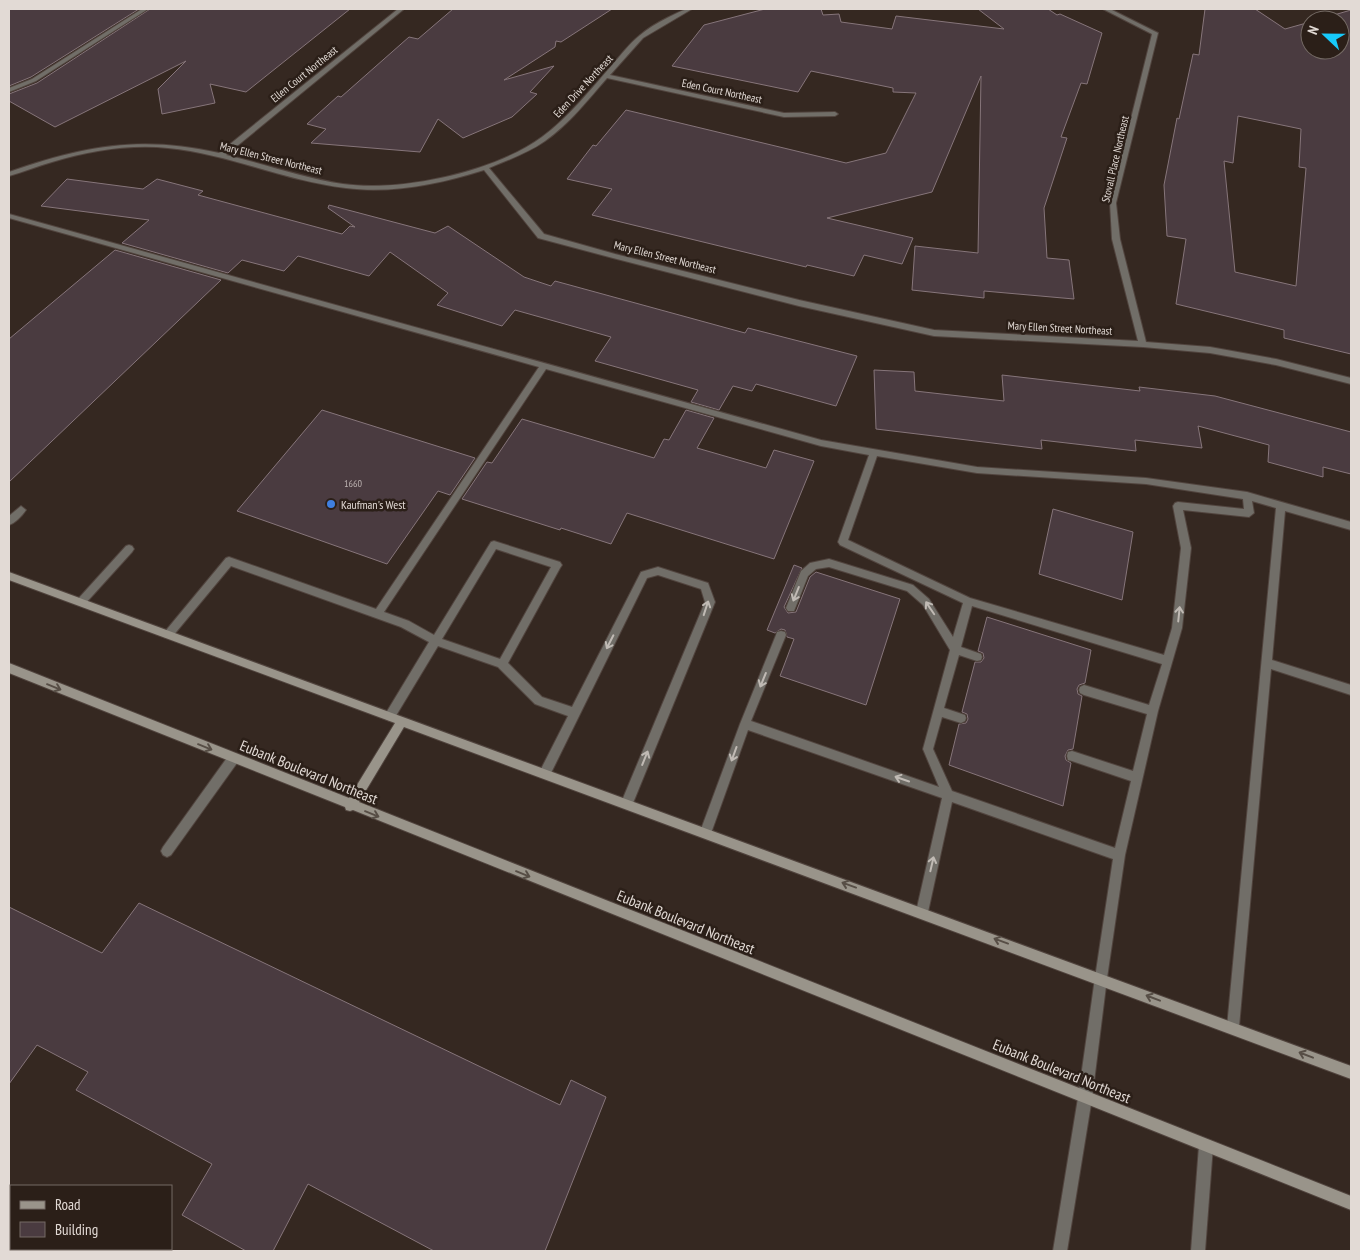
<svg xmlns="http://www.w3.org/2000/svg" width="1360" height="1260" font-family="'PT Sans Narrow',sans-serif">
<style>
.building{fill:#4a3b40;stroke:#86757a;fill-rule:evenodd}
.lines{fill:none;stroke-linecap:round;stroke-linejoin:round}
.lane-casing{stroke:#51443e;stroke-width:2}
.street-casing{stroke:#51443e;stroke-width:2}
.secondary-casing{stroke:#51443e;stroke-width:2}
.lane{fill:#716e68;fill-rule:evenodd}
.street{fill:#716e68;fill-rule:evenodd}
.secondary{fill:#99948a;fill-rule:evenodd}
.oneway{stroke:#c0bab4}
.oneway2{stroke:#574e46}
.shop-dot{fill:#3f7fe0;stroke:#2b1f18;stroke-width:2}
.labels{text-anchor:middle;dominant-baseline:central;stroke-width:5;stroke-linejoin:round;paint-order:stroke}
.number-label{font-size:10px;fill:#bcb2b0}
.far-street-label{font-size:11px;fill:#e2dad5;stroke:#2b1f18}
.poi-label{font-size:12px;fill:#e2dad5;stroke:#2b1f18;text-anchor:start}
.near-street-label{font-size:15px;fill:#e2dad5;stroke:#2b1f18}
</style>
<rect width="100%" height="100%" fill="#352821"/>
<g class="building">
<polygon points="9,9 139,9 31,77 9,86"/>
<polygon points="150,9 350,9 246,92 210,84 215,103 162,114 158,89 186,61 55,127 9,101 9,94 37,83"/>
<polygon points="453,9 612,9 561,42 556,41 555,47 504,80 554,66 530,92 537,94 512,117 463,138 438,119 420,152 311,143 326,129 307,124 338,96 341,97 409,37 418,39"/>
<polygon points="765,9 821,9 823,15 839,14 841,22 892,29 896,16 1004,29 978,9 1048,9 1057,15 1060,14 1102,33 1087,84 1081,83 1061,137 1067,138 1044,208 1047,258 1069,260 1074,299 984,291 984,298 912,290 915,246 978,253 981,76 932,192 827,218 913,238 902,264 864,255 854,276 807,265 806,267 592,215 612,189 567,179 593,145 596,146 626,110 846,163 886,153 916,93 893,92 893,88 811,71 798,92 672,66 704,25"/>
<path d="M1205,9H1255L1285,29L1310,22V50H1340V20H1317L1351,10V354L1284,338V330L1176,304L1186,239L1167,236L1164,185L1177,118L1179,119L1193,54L1199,55ZM1238,116L1301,129L1299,167L1306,168L1296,286L1235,272L1224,161L1233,163Z"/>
<polygon points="67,179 143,189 157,179 203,191 198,195 342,234 350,226 355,227 328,208 329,205 435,233 448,226 524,277 551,286 555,281 745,333 748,328 857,356 836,406 756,384 752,391 733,386 719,410 691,402 698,390 595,361 611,337 515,310 502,326 437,305 448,293 390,252 369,276 298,256 284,271 242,260 228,273 122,243 149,220 41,206"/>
<polygon points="115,250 221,280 9,482 9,339"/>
<polygon points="874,370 914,372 915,391 1004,401 1002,375 1140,391 1139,387 1215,396 1351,432 1351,474 1323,467 1323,477 1268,462 1269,445 1198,426 1202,448 1135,440 1136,451 1041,440 1042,449 876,429"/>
<polygon points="322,410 475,458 450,495 438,491 387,564 237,511"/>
<polygon points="686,410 714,418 697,448 766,468 774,450 814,461 774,559 627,513 611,544 561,528 560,530 462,499 487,462 492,463 522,419 654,458 664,439 669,440"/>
<polygon points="1053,509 1133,532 1122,600 1039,574"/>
<polygon points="794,565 802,568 784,607 788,613 796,612 810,577 816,572 900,599 866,705 780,676 794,639 787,637 785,630 781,629 775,633 767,630"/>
<polygon points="987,617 1091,650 1085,683 1079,685 1077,689 1078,694 1082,696 1073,749 1068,750 1065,756 1066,760 1071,763 1063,806 949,765 959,724 966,723 968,719 967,714 962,712 975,662 981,662 984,658 983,653 978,651"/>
<polygon points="139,903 560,1105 571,1080 606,1097 545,1251 434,1251 308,1184 273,1251 246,1251 182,1215 212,1164 76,1090 88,1072 37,1045 9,1084 9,907 102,953"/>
</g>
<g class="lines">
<g class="lane-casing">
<g id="lane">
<path d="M9,214L821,440L977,467L1146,478L1247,492L1351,522V530L1285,511L1272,660L1351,685V695L1271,669L1239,1027L1238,1032L1233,1033L1228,1032L1227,1027L1276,508L1252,501L1254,513L1249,517L1183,510L1191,548L1182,628L1158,711L1125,855L1107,978L1105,982L1101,984L1097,982L1095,978L1113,859L952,802L928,912L926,916L922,918L918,916L916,912L942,798L748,730L710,836L706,838L702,836L700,832L740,724L776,635L777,632L781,631L785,632L786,635L751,721L939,787L923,749L950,650L923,605L907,591L829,567L816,569L808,576L794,611H788L786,608L801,571L810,563L829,559L913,585L929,599L953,637L963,603L840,545L838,542L869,455L821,446L546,369L384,612L409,621L434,635L491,542L494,541L560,562L562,565L560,568L508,663L542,697L572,707L641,572L658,567L708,583L715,602L633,803L631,807L627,808L623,807L621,803L705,602L701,589L658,575L647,578L549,777L545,778L541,777L539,773L568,716L535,704L498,667L438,646L394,719L390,721L386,719L385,716L386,713L429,642L401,627L231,566L172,637L168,638L164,637L163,634L226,558L229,557L376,609L539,367L9,218ZM877,456L977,473L1146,484L1243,499L1244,509L1178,502L1175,503L1173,506L1181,548L1172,628L1164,655L970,598L848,540ZM496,549L551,567L500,659L442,639ZM972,606L1162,664L1149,705L1084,685L1080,687L1079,690L1080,693L1084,695L1147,714L1133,771L1072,751L1068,752L1067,756L1068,760L1072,761L1131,781L1115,848L952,791L933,749L942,717L961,723L965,721L966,718L965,715L944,708L959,655L977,661L981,660L982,657L981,654L961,647Z"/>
<path d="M21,506L26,510C22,516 15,523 9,525V516Z"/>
<polygon points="129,545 132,546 134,549 132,552 84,605 78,605 76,602 78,599 126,546"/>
<polygon points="233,754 237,755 238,759 237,763 171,855 167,857 163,855 161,851 163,847 229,755"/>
<polygon points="1206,1139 1211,1141 1213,1146 1205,1251 1191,1251 1199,1146 1201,1141"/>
</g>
</g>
<g class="street-casing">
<g id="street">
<polygon points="142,9 148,9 36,81 9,92 9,88 32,79"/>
<path d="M398,9H404L226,155C265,164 303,178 343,184C402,192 494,172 542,137C569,117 591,89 613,64C621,55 629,44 639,36C647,29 657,23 667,18C675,14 683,9 692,9L643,38L610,75L784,113L835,112L838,114L835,116L784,117L607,78C588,100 569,124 545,141C528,153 508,160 489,168L544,234L615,254L799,300L934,330L1138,341L1112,239L1110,203L1152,34L1103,9H1110L1158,33L1116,203L1120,239L1146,342L1210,347L1276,359L1351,378V384L1276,365L1210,353L1143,347L934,336L799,306L613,258L538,238L484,170C440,184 392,194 346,188C285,181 229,154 168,148C129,144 89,151 52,162C38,166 23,172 9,176V172C82,146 142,135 219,153Z"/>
<polygon points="1101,972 1105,974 1107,978 1092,1098 1067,1251 1053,1251 1078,1098 1095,978 1097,974"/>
</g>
</g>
<g class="secondary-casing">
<polygon id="secondary" points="9,572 1351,1066 1351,1079 404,727 359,802 1351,1196 1351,1210 353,810 350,811 346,810 345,807 9,673 9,663 349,798 395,723 9,580"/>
</g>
<use href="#lane" class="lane"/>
<use href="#street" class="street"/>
<use href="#secondary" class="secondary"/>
</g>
<defs><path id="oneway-shaft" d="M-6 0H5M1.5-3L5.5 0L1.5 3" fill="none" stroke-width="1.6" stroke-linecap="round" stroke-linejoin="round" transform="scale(1.25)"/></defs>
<g class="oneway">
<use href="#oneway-shaft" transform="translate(796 594) rotate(112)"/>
<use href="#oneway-shaft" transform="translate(706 608) rotate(-72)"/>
<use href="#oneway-shaft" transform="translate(930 608) rotate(-124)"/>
<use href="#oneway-shaft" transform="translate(1179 614) rotate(-84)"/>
<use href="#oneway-shaft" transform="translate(610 642) rotate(117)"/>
<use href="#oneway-shaft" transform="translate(763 680) rotate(112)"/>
<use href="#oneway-shaft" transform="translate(734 754) rotate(110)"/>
<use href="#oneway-shaft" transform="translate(645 758) rotate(-68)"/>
<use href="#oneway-shaft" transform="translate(902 779) rotate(-161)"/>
<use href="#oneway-shaft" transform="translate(932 864) rotate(-77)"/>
</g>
<g class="oneway2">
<use href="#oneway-shaft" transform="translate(54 687) rotate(22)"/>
<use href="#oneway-shaft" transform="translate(205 747) rotate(22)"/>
<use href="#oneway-shaft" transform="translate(372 814) rotate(22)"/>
<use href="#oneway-shaft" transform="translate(523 874) rotate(22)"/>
<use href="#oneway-shaft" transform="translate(849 885) rotate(-160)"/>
<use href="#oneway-shaft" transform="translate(1001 941) rotate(-160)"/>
<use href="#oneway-shaft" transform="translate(1153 998) rotate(-159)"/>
<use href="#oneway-shaft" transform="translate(1306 1055) rotate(-159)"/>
</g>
<circle class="shop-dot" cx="331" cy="504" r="5"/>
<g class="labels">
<g class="number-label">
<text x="353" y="483">1660</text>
</g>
<g class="far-street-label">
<text transform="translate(304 74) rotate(-39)">Ellen Court Northeast</text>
<text transform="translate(583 86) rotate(-47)">Eden Drive Northeast</text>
<text transform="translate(722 91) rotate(12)">Eden Court Northeast</text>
<text transform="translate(271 158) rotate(14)">Mary Ellen Street Northeast</text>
<text transform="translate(1115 159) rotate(-77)">Stovall Place Northeast</text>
<text transform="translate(665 257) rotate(14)">Mary Ellen Street Northeast</text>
<text transform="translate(1060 328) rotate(3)">Mary Ellen Street Northeast</text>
</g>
<g class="poi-label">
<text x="341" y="504">Kaufman's West</text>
</g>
<g class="near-street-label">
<text transform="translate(309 772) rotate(22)">Eubank Boulevard Northeast</text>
<text transform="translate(686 922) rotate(22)">Eubank Boulevard Northeast</text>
<text transform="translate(1062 1071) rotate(22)">Eubank Boulevard Northeast</text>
</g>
</g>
<rect width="1360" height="1260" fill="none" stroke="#e2dad5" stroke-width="20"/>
<rect x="10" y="1185" width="162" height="65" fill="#2b1f18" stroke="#746a64"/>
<rect x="20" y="1201" width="25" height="8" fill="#99948a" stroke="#746a64"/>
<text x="55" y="1210" font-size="15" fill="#e2dad5">Road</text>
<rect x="20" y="1222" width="25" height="15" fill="#4a3b40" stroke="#746a64"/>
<text x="55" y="1235" font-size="15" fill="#e2dad5">Building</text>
<g transform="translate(1325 35) rotate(292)"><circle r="24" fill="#2b1f18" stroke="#746a64"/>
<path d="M0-4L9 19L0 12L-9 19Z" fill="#17cafb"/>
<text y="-8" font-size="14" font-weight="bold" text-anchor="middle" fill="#e2dad5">N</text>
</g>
</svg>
